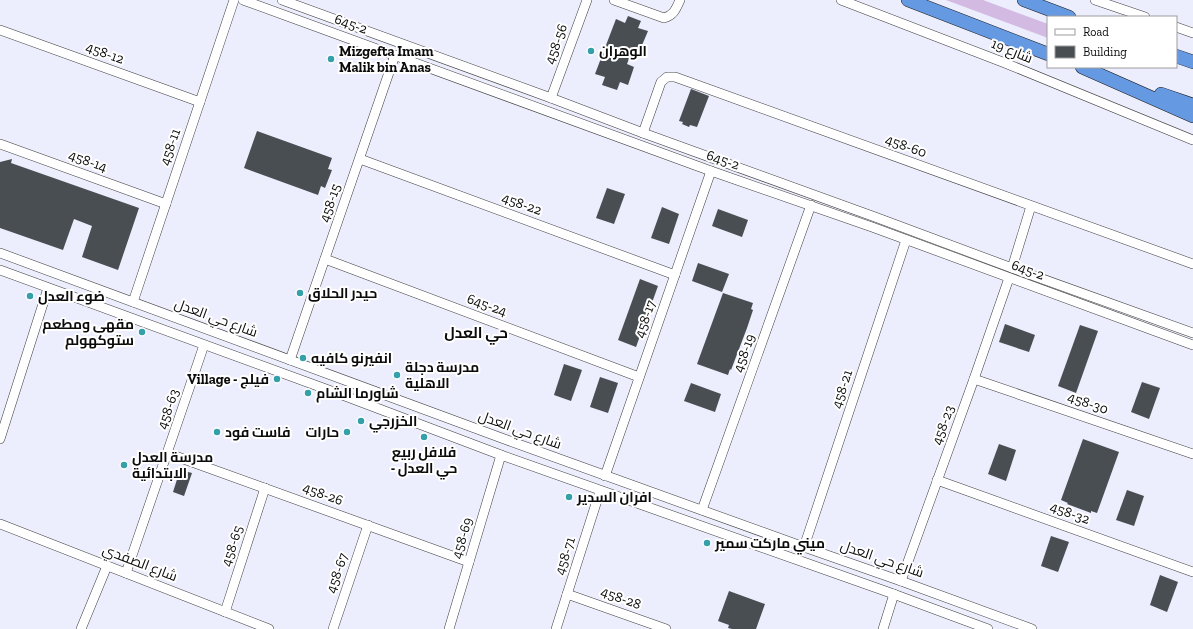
<svg xmlns="http://www.w3.org/2000/svg" width="1193" height="629" font-family="'Zilla Slab',Cairo,serif">
<style>
.green{fill:#d2bae2}
.building{fill:#494e52}
.lines{fill:none;stroke-linecap:round;stroke-linejoin:round}
.minor-casing{stroke:#3e3e3e;stroke-width:10}
.highway-casing{stroke:#1c1c1c;stroke-width:14}
.minor{stroke:#fff;stroke-width:9}
.highway{stroke:#6599e2;stroke-width:13}
.poi-dot{fill:#36a0a9;stroke:#fff;stroke-width:1.5}
.labels{text-anchor:middle;dominant-baseline:central;stroke-width:4;stroke-linejoin:round;paint-order:stroke}
.street-label{font-size:14px;fill:#0b0b0b;stroke:#fff}
.poi-label{font-size:14px;font-weight:bold;fill:#0b0b0b;stroke:#fff;text-anchor:start}
.neighbourhood-label{font-size:15px;font-weight:bold;fill:#0b0b0b;stroke:#fff}
</style>
<rect width="100%" height="100%" fill="#ecedfd"/>
<polygon class="green" points="946,0 983,0 1048,24 1048,38"/>
<g class="building">
<polygon points="628,16 641,21 638,28 648,31 640,50 633,48 627,64 634,67 628,85 620,82 617,90 602,85 605,77 595,74 616,19 625,23"/>
<polygon points="691,89 709,96 697,127 690,125 689,127 682,124 683,122 679,121"/>
<polygon points="257,131 332,158 328,169 332,170 325,188 321,186 318,195 244,168"/>
<polygon points="12,159 11,163 139,208 118,270 82,257 92,226 74,219 63,250 0,228 0,162"/>
<polygon points="607,188 625,194 614,224 596,218"/>
<polygon points="662,207 679,214 669,244 651,238"/>
<polygon points="718,209 748,220 742,237 712,226"/>
<polygon points="698,263 729,274 722,292 692,281"/>
<polygon points="640,279 658,286 636,347 618,340"/>
<polygon points="723,293 753,303 751,309 753,310 747,328 731,370 730,369 728,375 697,364"/>
<polygon points="1005,324 1035,335 1029,352 999,342"/>
<polygon points="1080,325 1098,331 1076,393 1058,386"/>
<polygon points="564,364 582,370 571,401 554,395"/>
<polygon points="600,377 618,383 608,413 590,407"/>
<polygon points="1142,382 1160,388 1149,419 1131,412"/>
<polygon points="691,383 721,394 715,412 684,401"/>
<polygon points="1083,439 1119,452 1097,513 1091,511 1091,513 1067,504 1068,503 1061,500"/>
<polygon points="999,444 1016,450 1006,481 988,474"/>
<polygon points="180,470 192,473 184,496 173,492"/>
<polygon points="1127,490 1144,496 1134,526 1116,520"/>
<polygon points="1051,536 1069,542 1058,572 1041,566"/>
<polygon points="1160,575 1178,582 1167,612 1150,605"/>
<polygon points="729,591 765,604 756,629 732,629 728,628 729,625 718,621"/>
</g>
<g class="lines">
<g class="minor-casing">
<g id="minor">
<polyline points="243,0 711,171 872,227 1193,345"/>
<polyline points="282,0 551,98 643,133 875,217 1012,268 1193,333"/>
<path d="M614,0L664,18C674,15 676,9 680,0"/>
<polyline points="841,0 1005,63 1193,140"/>
<polyline points="1095,0 1145,17"/>
<polyline points="1176,27 1193,33"/>
<polyline points="0,30 200,102"/>
<polyline points="551,98 587,0"/>
<polyline points="643,133 661,82 667,77 675,77 1193,264"/>
<polyline points="0,144 166,204"/>
<polyline points="360,159 675,275"/>
<polyline points="0,253 507,440 804,547 901,581 1032,629"/>
<polyline points="325,259 639,377"/>
<polyline points="1012,268 1031,206"/>
<polyline points="0,270 345,396 501,455 888,592 988,629"/>
<polyline points="133,302 234,0"/>
<polyline points="290,360 395,55"/>
<polyline points="974,379 1193,454"/>
<polyline points="0,439 48,288"/>
<polyline points="167,453 469,562"/>
<polyline points="605,476 711,171"/>
<polyline points="937,480 1193,572"/>
<polyline points="702,510 811,205"/>
<polyline points="0,524 269,629"/>
<polyline points="804,547 906,240"/>
<polyline points="126,573 204,345"/>
<polyline points="901,581 974,379 1009,278"/>
<polyline points="567,594 666,629"/>
<polyline points="225,612 265,488"/>
<polyline points="81,629 107,566"/>
<polyline points="333,629 368,525"/>
<polyline points="449,629 501,455"/>
<polyline points="556,629 600,491"/>
<polyline points="883,629 894,594"/>
</g>
</g>
<g class="highway-casing">
<g id="highway">
<polyline points="908,0 1048,54"/>
<polyline points="1024,0 1069,17"/>
<polyline points="1176,56 1193,62"/>
<polyline points="1082,67 1193,116"/>
<polyline points="1161,94 1193,105"/>
</g>
</g>
<use href="#minor" class="minor"/>
<use href="#highway" class="highway"/>
</g>
<g class="poi-dot">
<circle cx="591" cy="51" r="4"/>
<circle cx="331" cy="59" r="4"/>
<circle cx="300" cy="293" r="4"/>
<circle cx="30" cy="296" r="4"/>
<circle cx="142" cy="332" r="4"/>
<circle cx="303" cy="358" r="4"/>
<circle cx="397" cy="375" r="4"/>
<circle cx="277" cy="379" r="4"/>
<circle cx="308" cy="393" r="4"/>
<circle cx="361" cy="421" r="4"/>
<circle cx="217" cy="432" r="4"/>
<circle cx="347" cy="432" r="4"/>
<circle cx="424" cy="437" r="4"/>
<circle cx="124" cy="465" r="4"/>
<circle cx="569" cy="497" r="4"/>
<circle cx="707" cy="543" r="4"/>
</g>
<g class="labels">
<g class="street-label">
<text transform="translate(351 24) rotate(20)">645-2</text>
<text transform="translate(556 44) rotate(-70)">458-56</text>
<text transform="translate(1012 51) rotate(22)">شارع 19</text>
<text transform="translate(105 53) rotate(20)">458-12</text>
<text transform="translate(906 146) rotate(20)">458-60</text>
<text transform="translate(170 147) rotate(-71)">458-11</text>
<text transform="translate(723 160) rotate(19)">645-2</text>
<text transform="translate(88 161) rotate(20)">458-14</text>
<text transform="translate(330 203) rotate(-71)">458-15</text>
<text transform="translate(522 204) rotate(20)">458-22</text>
<text transform="translate(1028 270) rotate(20)">645-2</text>
<text transform="translate(487 305) rotate(20)">645-24</text>
<text transform="translate(216 318) rotate(20)">شارع حي العدل</text>
<text transform="translate(645 319) rotate(-71)">458-17</text>
<text transform="translate(744 353) rotate(-70)">458-19</text>
<text transform="translate(842 389) rotate(-72)">458-21</text>
<text transform="translate(1088 403) rotate(19)">458-30</text>
<text transform="translate(168 409) rotate(-71)">458-63</text>
<text transform="translate(943 425) rotate(-70)">458-23</text>
<text transform="translate(520 430) rotate(20)">شارع حي العدل</text>
<text transform="translate(323 494) rotate(20)">458-26</text>
<text transform="translate(1070 513) rotate(20)">458-32</text>
<text transform="translate(462 538) rotate(-73)">458-69</text>
<text transform="translate(232 546) rotate(-72)">458-65</text>
<text transform="translate(565 556) rotate(-72)">458-71</text>
<text transform="translate(882 559) rotate(19)">شارع حي العدل</text>
<text transform="translate(140 563) rotate(21)">شارع الصفدي</text>
<text transform="translate(337 573) rotate(-71)">458-67</text>
<text transform="translate(621 598) rotate(20)">458-28</text>
</g>
<g class="poi-label">
<text x="339" y="51">Mizgefta Imam<tspan x="339" dy="16">Malik bin Anas</tspan></text>
<text x="599" y="51">الوهران</text>
<text x="308" y="293">حيدر الحلاق</text>
<text x="38" y="296">ضوء العدل</text>
<text x="134" y="324" text-anchor="end">مقهى ومطعم<tspan x="134" dy="16">ستوكهولم</tspan></text>
<text x="311" y="358">انفيرنو كافيه</text>
<text x="405" y="367">مدرسة دجلة<tspan x="405" dy="16">الاهلية</tspan></text>
<text x="269" y="379" text-anchor="end">Village - فيلج</text>
<text x="316" y="393">شاورما الشام</text>
<text x="369" y="421">الخزرجي</text>
<text x="225" y="432">فاست فود</text>
<text x="339" y="432" text-anchor="end">حارات</text>
<text x="424" y="452" text-anchor="middle">فلافل ربيع<tspan x="424" dy="16">- حي العدل</tspan></text>
<text x="132" y="457">مدرسة العدل<tspan x="132" dy="16">الابتدائية</tspan></text>
<text x="577" y="497">افران السدير</text>
<text x="715" y="543">ميني ماركت سمير</text>
</g>
<g class="neighbourhood-label">
<text x="476" y="333">حي العدل</text>
</g>
</g>
<rect x="1047" y="16" width="130" height="52" fill="#ffffff" stroke="#9d9d9d"/>
<rect x="1055" y="29" width="20" height="6" fill="#ffffff" stroke="#9d9d9d"/>
<text x="1083" y="36" font-size="12" fill="#0b0b0b">Road</text>
<rect x="1055" y="46" width="20" height="12" fill="#494e52" stroke="#9d9d9d"/>
<text x="1083" y="56" font-size="12" fill="#0b0b0b">Building</text>
</svg>
